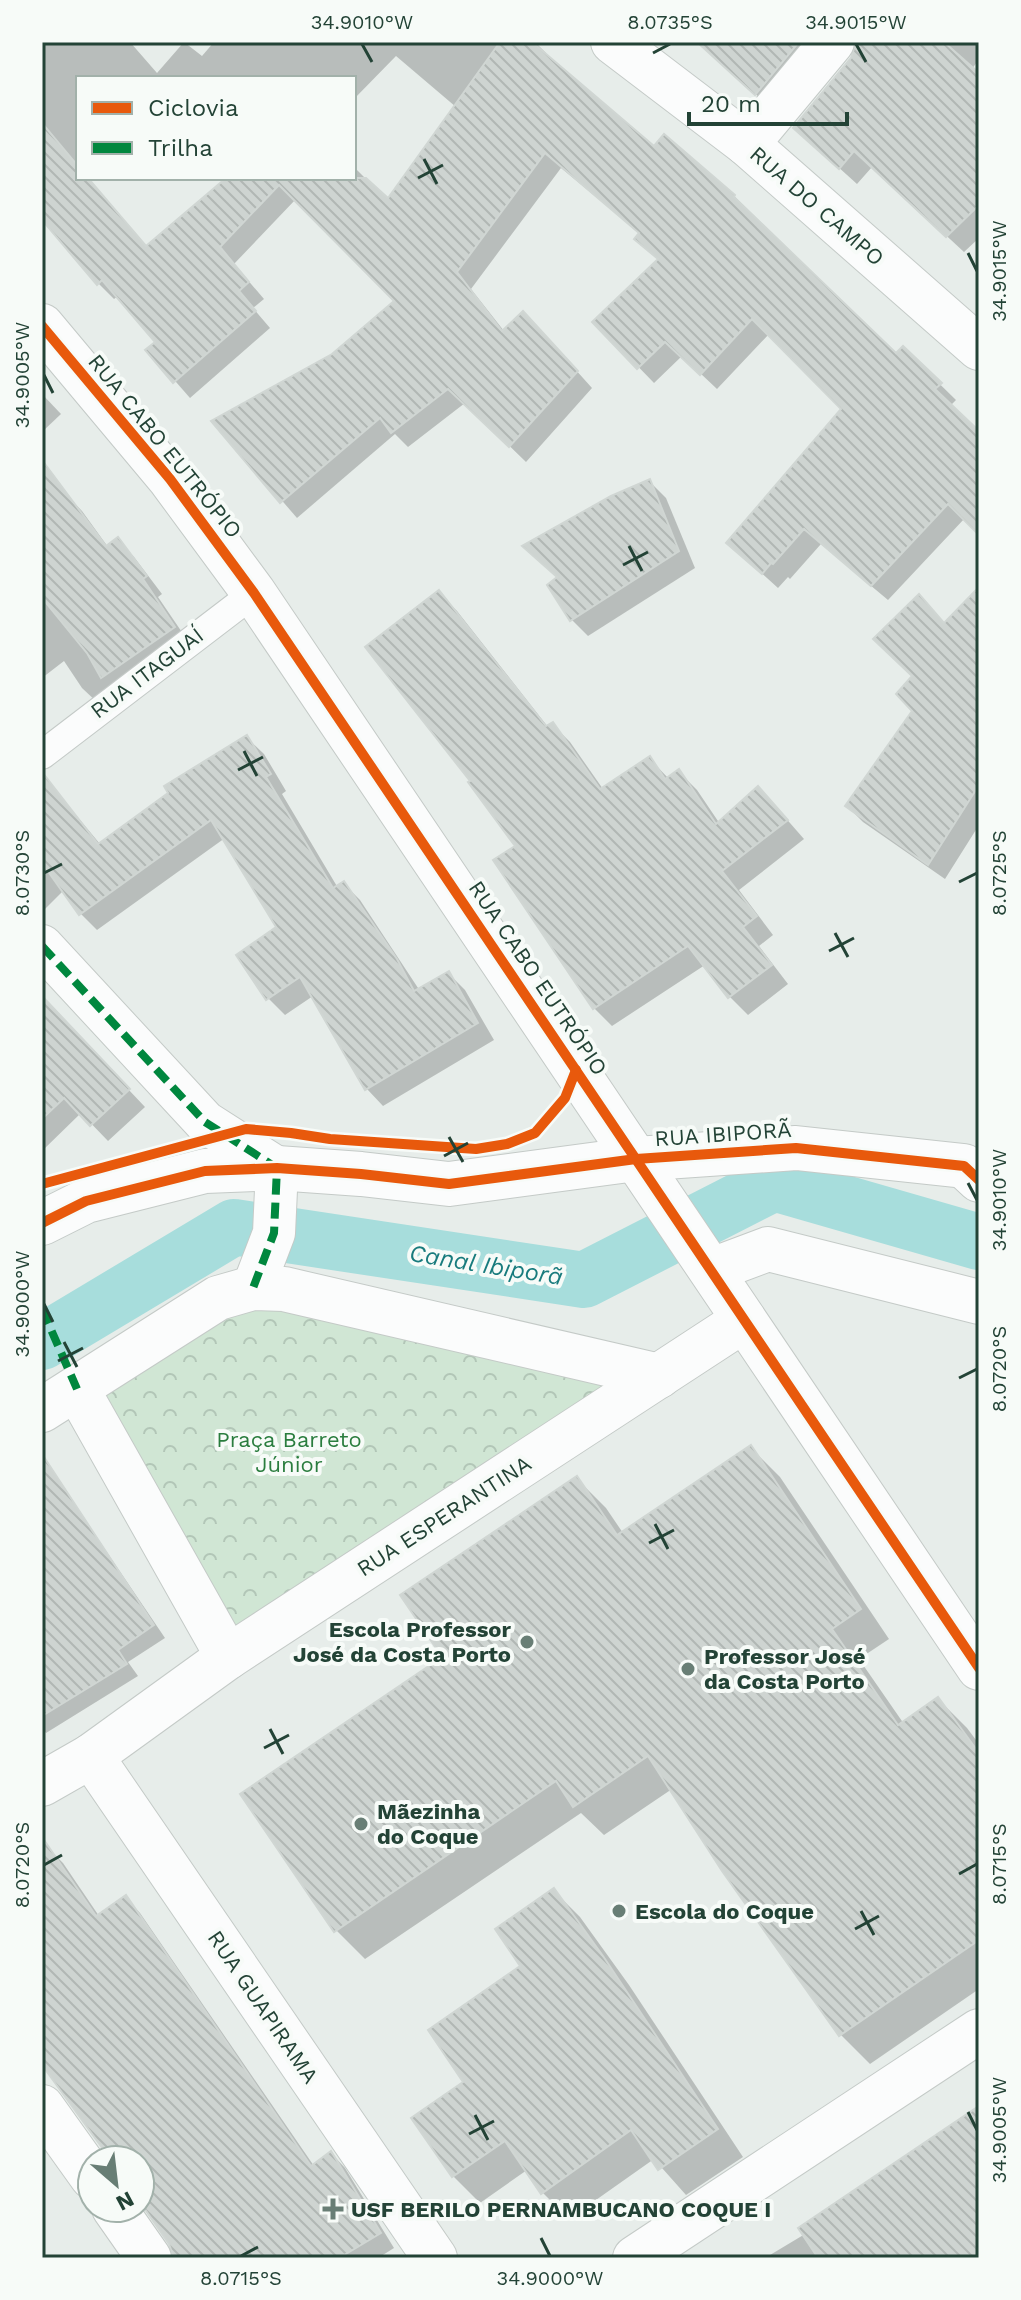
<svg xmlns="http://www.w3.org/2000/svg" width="1021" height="2300" font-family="'Work Sans',sans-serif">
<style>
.forest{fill:url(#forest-crowns)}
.shadow{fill:#0003;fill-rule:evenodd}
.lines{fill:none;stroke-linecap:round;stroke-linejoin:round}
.canal{stroke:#a7dddc;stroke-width:56}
.building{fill:url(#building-back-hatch);stroke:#d0d6d3;stroke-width:2}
.service-casing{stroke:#c4cac7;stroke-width:30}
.pedestrian-casing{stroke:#c4cac7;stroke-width:44}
.minor-casing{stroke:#c4cac7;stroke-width:46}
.tertiary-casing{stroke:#c4cac7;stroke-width:46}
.service{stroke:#fbfcfc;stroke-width:28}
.pedestrian{stroke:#fbfcfc;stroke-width:42}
.minor{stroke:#fbfcfc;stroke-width:44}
.tertiary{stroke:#fbfcfc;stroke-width:44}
.quiet{stroke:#00873e;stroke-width:8;stroke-dasharray:16 8;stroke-linecap:butt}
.cycleway-casing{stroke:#f7fbf8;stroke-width:15}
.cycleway{stroke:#e8590c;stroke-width:10}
.ticks{fill:none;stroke:#234336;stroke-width:3}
.poi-dot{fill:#687e75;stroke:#f7fbf8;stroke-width:3}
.labels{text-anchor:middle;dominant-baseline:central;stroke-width:8;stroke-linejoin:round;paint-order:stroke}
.street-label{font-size:22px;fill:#234336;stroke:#f7fbf8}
.park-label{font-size:22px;fill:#2a7d3e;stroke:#f7fbf8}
.poi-label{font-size:22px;font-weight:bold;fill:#234336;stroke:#f7fbf8;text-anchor:start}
.water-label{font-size:24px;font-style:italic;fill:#187b7d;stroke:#f7fbf8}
.neatline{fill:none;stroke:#234336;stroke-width:3}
.ticks-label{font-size:20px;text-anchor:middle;fill:#234336}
</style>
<defs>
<pattern id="forest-crowns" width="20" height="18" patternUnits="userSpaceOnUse" patternTransform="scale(2)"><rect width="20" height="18" fill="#d0e6d4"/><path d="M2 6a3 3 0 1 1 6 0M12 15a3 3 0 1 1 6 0" fill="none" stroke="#b2c6b7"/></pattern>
<pattern id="building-back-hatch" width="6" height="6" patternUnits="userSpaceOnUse" patternTransform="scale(2)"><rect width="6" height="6" fill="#ced4d1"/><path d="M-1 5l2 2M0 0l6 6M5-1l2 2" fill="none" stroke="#b1b7b4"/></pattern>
</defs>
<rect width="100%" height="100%" fill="#e7edea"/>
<polygon class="forest" points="237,1295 635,1391 245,1653 73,1367"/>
<g class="shadow">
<path d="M42,42H130L157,73L184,42L202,56L214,42H535L546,53L544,55L655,149L734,196L896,355L903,348L956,400L950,406L979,435V532L965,518L888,600L821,544L790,579L788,577L778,588L745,558L844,408L769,334L717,389L682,356L654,383L595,322L659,260L637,239L641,234L561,168L471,289L504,331L539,329L592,388L526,462L465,403L408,447L395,434L297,518L214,422L333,356L397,301L296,199L234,264L264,299L253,308L270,328L190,398L148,350L158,342L118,296L114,299L98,283L42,196ZM396,56L456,107L388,201L354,167V178H228L148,248L88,178H78V78H354V99Z"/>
<polygon points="698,42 830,42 773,110"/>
<polygon points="858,42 979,42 979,59 972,69 979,76 979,238 964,252 872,167 857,184 795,128 853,58"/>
<polygon points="42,394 61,414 42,432"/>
<polygon points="42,470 82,511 108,547 117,540 134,557 162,594 158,597 190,644 99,704 82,688 64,661 42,678"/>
<polygon points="650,482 666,498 695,568 588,636 572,620 559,578"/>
<polygon points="979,590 979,825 945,879 863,822 847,806 915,711 914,677 945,625"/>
<polygon points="439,593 457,611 548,727 552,724 570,742 603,789 650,759 669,779 679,772 697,790 720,824 776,807 804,839 739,890 773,935 759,946 788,984 748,1015 730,997 705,965 612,1026 594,1008 496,861 517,846"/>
<polygon points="247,738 264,754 286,791 282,794 338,888 344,884 360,900 420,991 449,974 465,990 494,1040 383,1106 367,1089 313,996 285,1015 268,998 279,928 225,838 97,930 81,914 64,890 42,912 42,786 66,803 100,844"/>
<polygon points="42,998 145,1107 108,1141 81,1113 42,1151"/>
<polygon points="751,1448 780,1477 889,1639 859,1659 904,1724 938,1699 967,1728 979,1744 979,1989 870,2064 841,2035 672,1789 604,1835 581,1813 365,1959 336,1930 445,1658 577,1479 606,1508 623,1533"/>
<polygon points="42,1471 58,1480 165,1638 128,1662 138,1676 46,1733 42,1728"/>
<polygon points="48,1848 63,1863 99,1916 126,1898 140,1913 314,2166 331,2153 345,2168 394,2248 378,2258 175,2258 171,2243 140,2199 140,2160 113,2160 42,2059 42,1852"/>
<polygon points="554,1891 580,1917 629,1985 743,2157 686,2195 654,2159 569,2219 542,2192 527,2170 480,2203 453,2176 414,2118 466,2083 522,1966"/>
<polygon points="979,2107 979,2258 765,2258 805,2234"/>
</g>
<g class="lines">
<polyline class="canal" points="42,1342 234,1227 584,1280 774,1183 979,1242"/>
</g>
<g class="building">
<polygon points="500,42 532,42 654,146 664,134 735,195 734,197 896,353 903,346 942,383 935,389 979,431 979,535 948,504 871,586 804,529 773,564 771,563 762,574 726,543 841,409 752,319 700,375 665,342 637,369 592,322 658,259 634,239 639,233 545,153 457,272 502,331 523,311 578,371 509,447 448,389 391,433 380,418 280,503 211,421 332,354 394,301 279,185 220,247 249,282 239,291 256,311 173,383 145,350 155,342 102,280 97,285 42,220 42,123 78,166 78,178 88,178 146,246 226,178 366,178 388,198"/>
<polygon points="697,42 799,42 755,95"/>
<polygon points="856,42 944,42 979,73 979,205 946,237 854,151 839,169 793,128 851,58"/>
<polygon points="42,460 106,546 118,537 147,576 143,579 175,627 101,678 87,653 42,598"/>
<polygon points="650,479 679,551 570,621 547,585 557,577 522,546 611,496"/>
<polygon points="979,587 979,785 928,865 845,806 912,711 896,694 912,676 873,639 919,594 944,623"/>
<polygon points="439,590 546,726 553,722 600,789 650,756 665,779 679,769 716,824 758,786 788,820 722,871 757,916 743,927 772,965 728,998 688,946 593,1009 493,860 515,846 468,782 470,781 365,647"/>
<polygon points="247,735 271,774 266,777 333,888 344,881 397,959 414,991 449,971 478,1023 365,1090 300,977 266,1000 236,955 276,927 211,820 79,915 42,863 42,772 98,844 168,793 164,786"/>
<polygon points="42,996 130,1089 90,1126 64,1098 42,1119"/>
<polygon points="751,1445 861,1609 832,1629 898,1725 938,1697 979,1753 979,1940 839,2036 722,1871 648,1756 573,1807 556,1781 334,1932 240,1794 442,1657 400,1595 577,1476 617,1535"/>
<polygon points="42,1454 154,1625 118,1650 127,1664 42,1716"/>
<polygon points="42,1837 96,1916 126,1895 311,2166 331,2151 381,2233 339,2258 174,2258 169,2244 140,2202 140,2160 111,2160 42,2065"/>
<polygon points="554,1888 603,1956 718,2129 658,2170 631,2130 541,2194 505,2141 452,2177 411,2118 463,2082 428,2030 520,1966 495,1929"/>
<polygon points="979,2106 979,2258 818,2258 798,2228"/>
</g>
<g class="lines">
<g class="service-casing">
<polyline id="service" points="42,755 254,593"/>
</g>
<g class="pedestrian-casing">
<polyline id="pedestrian" points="42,946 205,1122 277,1168 274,1233 253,1288"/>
</g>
<g class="minor-casing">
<g id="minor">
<polyline points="613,42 747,144 979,348"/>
<polyline points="747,144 832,42"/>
<polyline points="42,1223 86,1201 205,1171 277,1168 361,1174 449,1184 636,1159 796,1148 964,1166 979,1180"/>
<polyline points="712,1270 768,1249 979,1302"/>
<polyline points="77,1389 228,1657"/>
<polyline points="42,1410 218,1298 253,1288 284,1289 659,1376"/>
<polyline points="91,1756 435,2258"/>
<polyline points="42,1784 91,1756 228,1657 744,1320"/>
<polyline points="42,2107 92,2177"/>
<polyline points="114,2208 149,2258"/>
<polyline points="635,2258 979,2031"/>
</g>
</g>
<g class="tertiary-casing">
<polyline id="tertiary" points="42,326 170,479 254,593 979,1668"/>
</g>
<use href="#service" class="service"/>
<use href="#pedestrian" class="pedestrian"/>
<use href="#minor" class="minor"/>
<use href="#tertiary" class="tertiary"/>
<g class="quiet">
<polyline points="42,946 205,1122 277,1168 274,1233 253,1288"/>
<polyline points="42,1309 77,1389"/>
</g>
<g class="cycleway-casing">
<g id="cycleway">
<polyline points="42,326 170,479 254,593 979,1668"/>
<polyline points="42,1184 246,1129 291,1133 330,1139 476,1149 507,1144 535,1133 565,1098 576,1070"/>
<polyline points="42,1223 86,1201 205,1171 277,1168 361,1174 449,1184 636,1159 796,1148 964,1166 979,1180"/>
</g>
</g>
<use href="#cycleway" class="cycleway"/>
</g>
<path class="ticks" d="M362,44L372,62M856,44L866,62M653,53L670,44M424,159L437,184M418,178L443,165M968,253L977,271M44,375L53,393M629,546L642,571M623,565L648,552M244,751L257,776M238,770L263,757M44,873L62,864M959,882L977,873M835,933L848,957M829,951L854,938M449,1137L463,1162M444,1156L468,1143M968,1183L977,1200M44,1304L53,1322M64,1342L77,1367M58,1361L83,1348M959,1378L977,1369M655,1524L668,1549M649,1543L674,1530M270,1729L283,1754M264,1748L289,1735M44,1865L62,1855M959,1874L977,1864M861,1911L874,1935M855,1929L879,1916M968,2112L977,2130M475,2115L488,2140M469,2134L494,2121M541,2238L550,2256M241,2256L258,2247"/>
<g class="poi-dot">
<circle cx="527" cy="1642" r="8"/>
<circle cx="688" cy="1669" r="8"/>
<circle cx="361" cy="1824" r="8"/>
<circle cx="619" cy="1911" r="8"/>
<path d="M329 2197h8v8h8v8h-8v8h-8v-8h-8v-8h8z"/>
</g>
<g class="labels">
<g class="street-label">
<text transform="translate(817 206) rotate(41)">RUA DO CAMPO</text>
<text transform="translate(165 446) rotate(51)">RUA CABO EUTRÓPIO</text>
<text transform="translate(147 673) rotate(-37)">RUA ITAGUAÍ</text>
<text transform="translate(538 978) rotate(56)">RUA CABO EUTRÓPIO</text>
<text transform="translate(723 1134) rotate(-4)">RUA IBIPORÃ</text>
<text transform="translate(444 1516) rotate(-33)">RUA ESPERANTINA</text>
<text transform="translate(263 2007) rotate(56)">RUA GUAPIRAMA</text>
</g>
<g class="park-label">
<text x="289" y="1439">Praça Barreto<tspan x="289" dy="25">Júnior</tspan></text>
</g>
<g class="poi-label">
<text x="511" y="1629" text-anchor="end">Escola Professor<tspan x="511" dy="25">José da Costa Porto</tspan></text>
<text x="704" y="1656">Professor José<tspan x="704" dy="25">da Costa Porto</tspan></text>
<text x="377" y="1811">Mãezinha<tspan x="377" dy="25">do Coque</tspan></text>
<text x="635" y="1911">Escola do Coque</text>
<text x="351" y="2209">USF BERILO PERNAMBUCANO COQUE I</text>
</g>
<g class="water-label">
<text transform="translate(486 1265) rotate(9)">Canal Ibiporã</text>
</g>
</g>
<rect width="1021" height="2300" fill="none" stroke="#f7fbf8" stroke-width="88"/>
<rect x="76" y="76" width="280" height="104" fill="#f7fbf8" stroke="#a2b1aa" stroke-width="2"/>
<rect x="92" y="102" width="40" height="12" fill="#e8590c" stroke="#a2b1aa" stroke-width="2"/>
<text x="148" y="116" font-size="24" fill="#234336">Ciclovia</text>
<rect x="92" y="142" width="40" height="12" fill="#00873e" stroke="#a2b1aa" stroke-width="2"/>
<text x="148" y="156" font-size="24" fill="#234336">Trilha</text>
<g transform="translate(116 2184) rotate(152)"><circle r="38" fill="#f7fbf8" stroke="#a2b1aa" stroke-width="2"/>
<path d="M0-6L14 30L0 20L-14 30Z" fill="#687e75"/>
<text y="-12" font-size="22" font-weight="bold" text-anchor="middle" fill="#234336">N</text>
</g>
<path d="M689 112v12h158v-12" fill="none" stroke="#234336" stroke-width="4"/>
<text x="701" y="112" font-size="24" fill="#234336" stroke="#f7fbf8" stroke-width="6" paint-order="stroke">20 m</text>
<rect x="44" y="44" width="933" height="2212" class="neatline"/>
<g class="ticks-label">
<text x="362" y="29">34.9010°W</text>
<text x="670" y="29">8.0735°S</text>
<text x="856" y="29">34.9015°W</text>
<text transform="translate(999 271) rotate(-90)" y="7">34.9015°W</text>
<text transform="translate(22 375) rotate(-90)" y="7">34.9005°W</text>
<text transform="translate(999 873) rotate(-90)" y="7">8.0725°S</text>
<text transform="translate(22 873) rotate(-90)" y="7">8.0730°S</text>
<text transform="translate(999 1200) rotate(-90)" y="7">34.9010°W</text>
<text transform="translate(22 1304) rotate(-90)" y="7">34.9000°W</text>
<text transform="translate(999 1369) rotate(-90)" y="7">8.0720°S</text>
<text transform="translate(999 1864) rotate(-90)" y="7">8.0715°S</text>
<text transform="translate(22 1865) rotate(-90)" y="7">8.0720°S</text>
<text transform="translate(999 2130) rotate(-90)" y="7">34.9005°W</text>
<text x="241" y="2285">8.0715°S</text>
<text x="550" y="2285">34.9000°W</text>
</g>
</svg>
